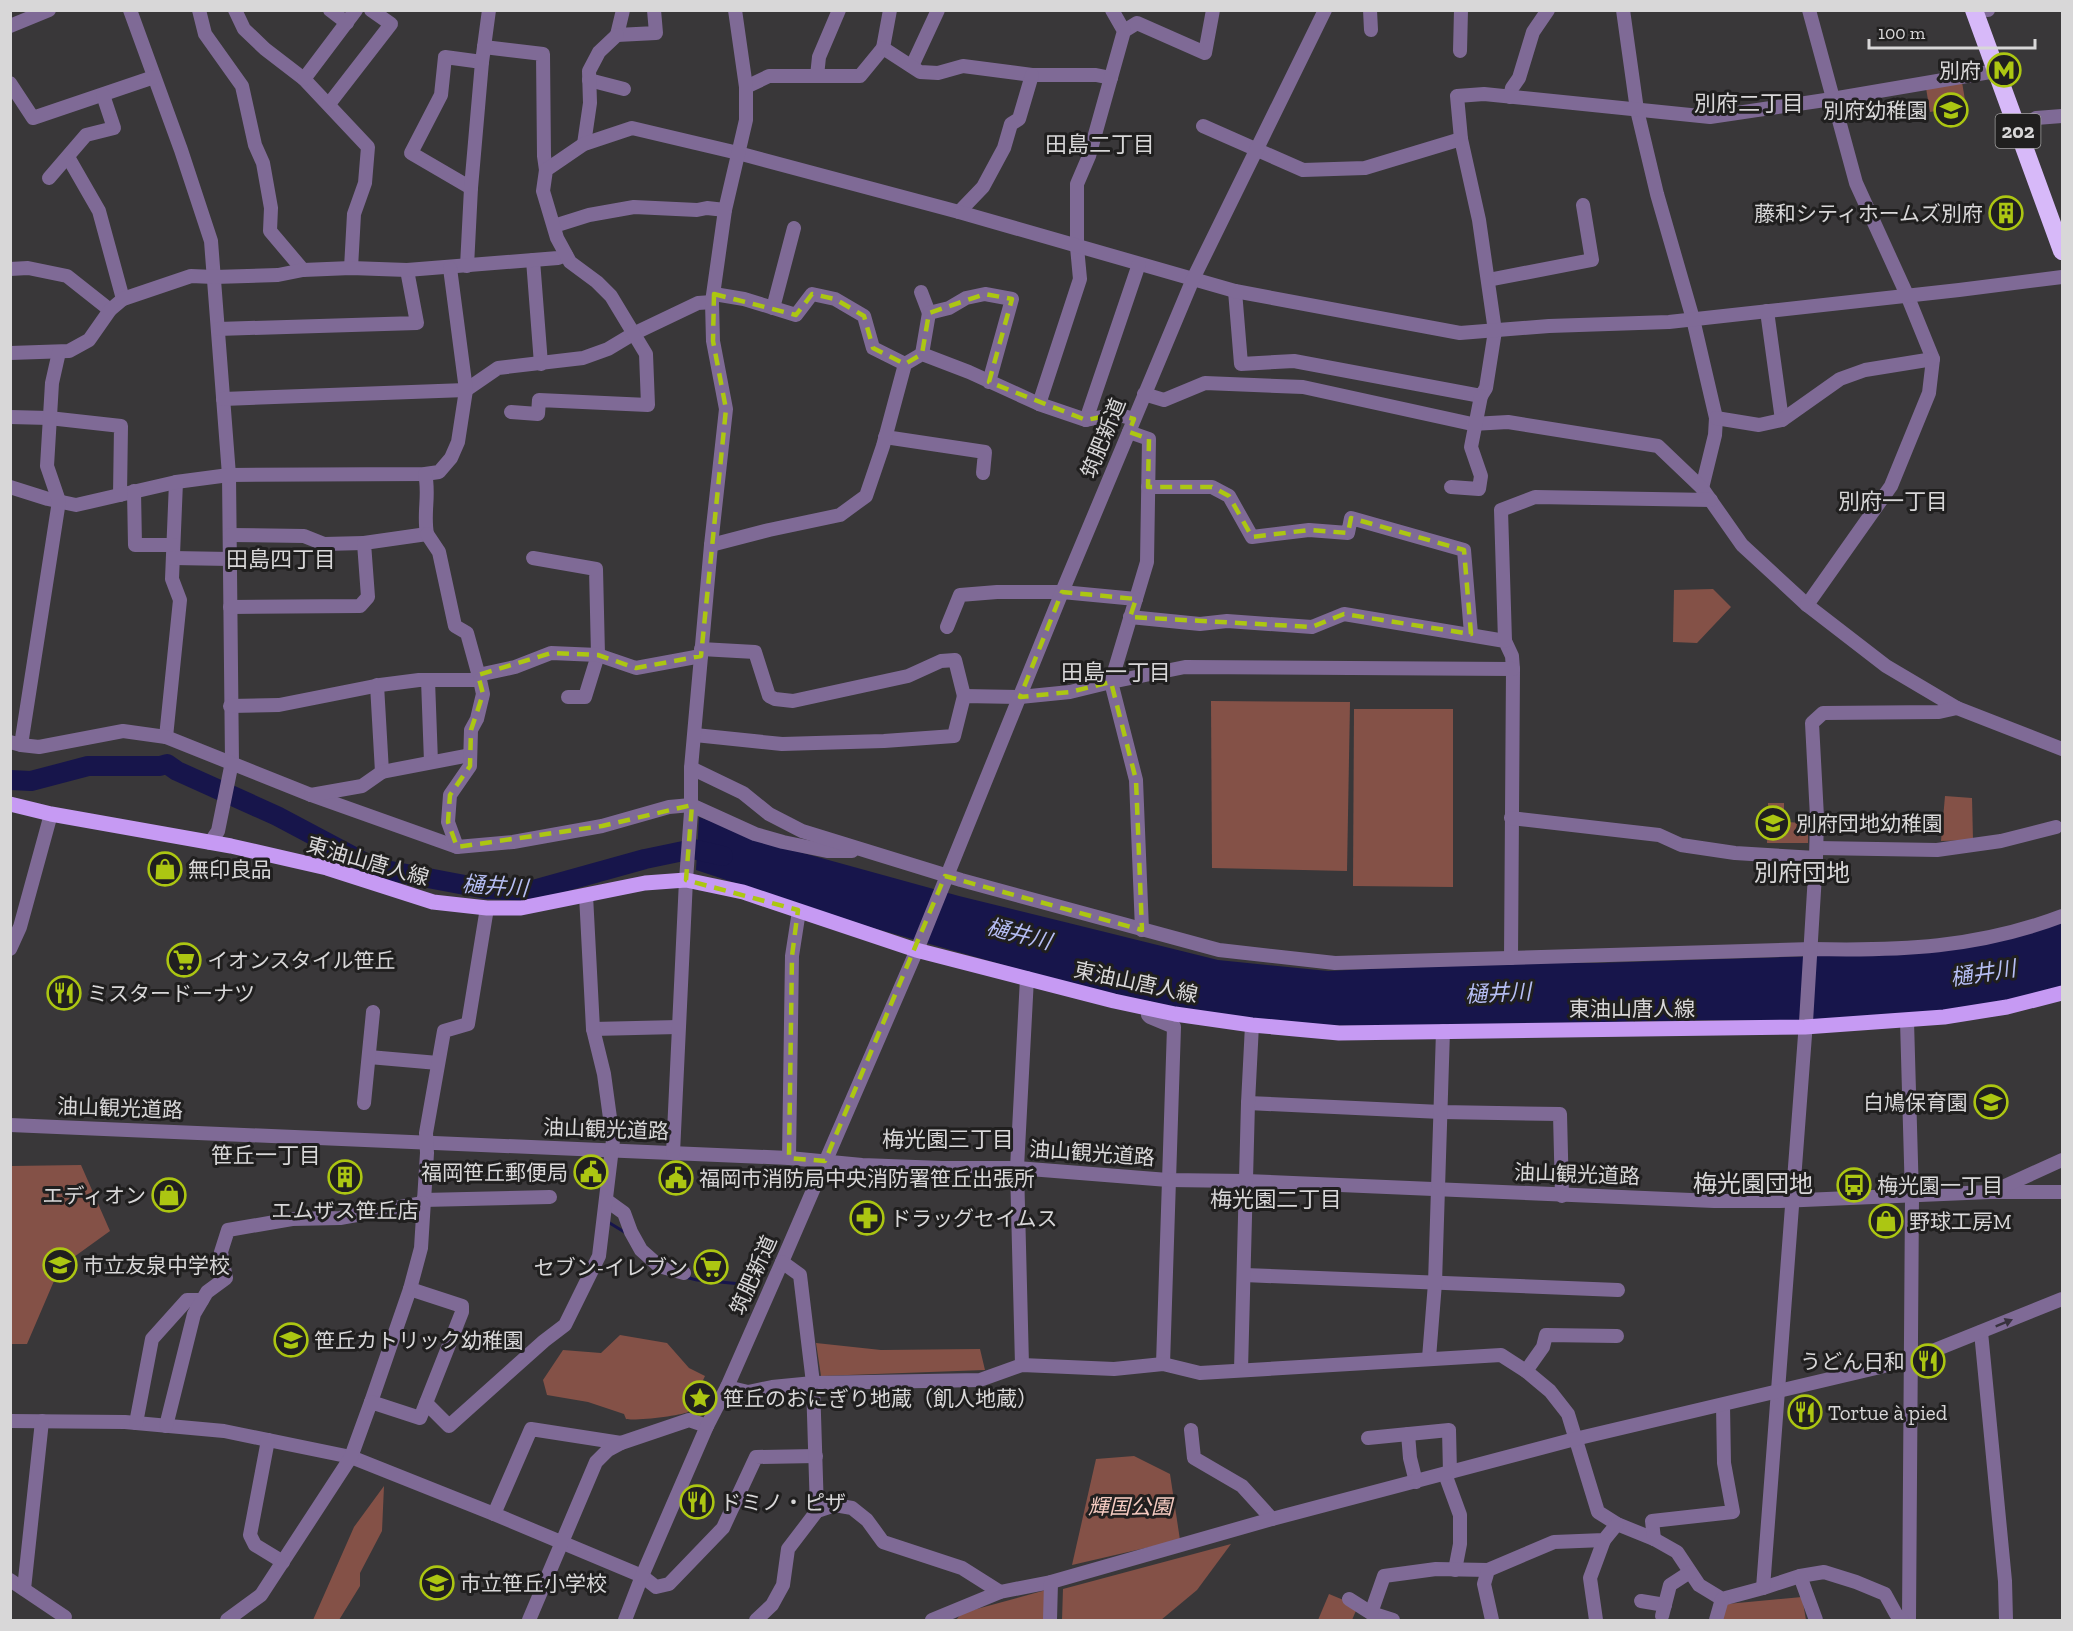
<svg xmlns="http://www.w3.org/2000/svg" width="2073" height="1631" font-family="'Zilla Slab','Noto Sans JP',serif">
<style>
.green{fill:#845147}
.water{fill:#17154b}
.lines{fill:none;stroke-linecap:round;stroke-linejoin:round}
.stream{stroke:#17154b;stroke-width:3}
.river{stroke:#17154b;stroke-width:20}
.minor{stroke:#7f6a96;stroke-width:14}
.major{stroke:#c69af3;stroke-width:15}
.highway{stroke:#d7b9f9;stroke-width:18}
.oneway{fill:#38323d}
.marked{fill:none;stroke:#acc612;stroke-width:4.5;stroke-dasharray:12 8;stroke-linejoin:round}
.labels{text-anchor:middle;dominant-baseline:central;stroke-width:6;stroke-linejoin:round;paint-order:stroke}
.shield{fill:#201f1f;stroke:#a1a0a0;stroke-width:1.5}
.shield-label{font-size:20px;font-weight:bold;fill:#d8d7d8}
.poi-label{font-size:21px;fill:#d8d7d8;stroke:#201f1f;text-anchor:start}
.street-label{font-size:21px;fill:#d8d7d8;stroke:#201f1f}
.park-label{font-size:21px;font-style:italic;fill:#f5cbc1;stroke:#201f1f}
.neighbourhood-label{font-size:22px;fill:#d8d7d8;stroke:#201f1f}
.water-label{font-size:22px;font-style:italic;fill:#b6bef4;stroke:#201f1f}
.quarter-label{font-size:24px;fill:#d8d7d8;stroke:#201f1f}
</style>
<rect width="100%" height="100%" fill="#393739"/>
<g class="green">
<polygon points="1962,82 1966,106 1930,112 1926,88"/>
<polygon points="1713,589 1731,607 1697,643 1673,642 1674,590"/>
<polygon points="1211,701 1350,702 1347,871 1212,868"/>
<polygon points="1354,709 1453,709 1453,887 1353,886"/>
<polygon points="1945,796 1972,798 1973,840 1941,841"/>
<polygon points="1768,803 1784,803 1784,822 1808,823 1808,843 1767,843"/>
<polygon points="81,1165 110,1231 60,1267 27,1344 11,1344 11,1166"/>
<path d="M620,1335L667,1343L689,1368L705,1376L688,1412C679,1416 636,1421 626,1419L624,1414L588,1402L547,1395L543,1380L563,1350L601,1353Z"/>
<polygon points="816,1343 881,1350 980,1349 985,1370 821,1376"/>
<polygon points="1134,1456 1170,1474 1180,1540 1072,1565 1096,1459"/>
<polygon points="384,1486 382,1531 360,1573 360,1586 339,1620 313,1620 354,1527"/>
<polygon points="1231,1544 1197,1590 1161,1620 1062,1620 1063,1589"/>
<polygon points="1046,1590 1044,1620 956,1620 962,1613"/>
<polygon points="1329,1594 1358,1606 1352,1620 1318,1620"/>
<polygon points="1802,1597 1806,1620 1722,1620 1727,1604"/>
</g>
<polygon class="water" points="699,817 785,848 959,896 1097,930 1218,960 1328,971 1502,963 1597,963 1918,953 2062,921 2062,988 1997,1004 1898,1016 1827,1021 1709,1020 1403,1026 1300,1025 1165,1006 1068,983 859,924 696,870"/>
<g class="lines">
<g class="stream">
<polyline points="608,1222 626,1233"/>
<polyline points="685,1277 697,1280 742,1284"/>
</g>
<polyline class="river" points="10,780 31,781 88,766 160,766 167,764 177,771 277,816 375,868 486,889 530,891 645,859 693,849 723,856"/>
<g class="minor">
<polyline points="130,10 181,150 211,241 229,475 232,762 218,831 210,843"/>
<polyline points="199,10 205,34 242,86 255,145 263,163 271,208 270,231 303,270"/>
<polyline points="235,10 244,29 265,49 304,79 368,147 365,183 354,214 351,268"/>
<polyline points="330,10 347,23"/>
<polyline points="623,10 617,35 656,33 654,10"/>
<polyline points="1370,10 1371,30"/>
<polyline points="1623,10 1637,110 1657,194 1693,319 1716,418 1715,435 1702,488"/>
<polyline points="1987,10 1988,10"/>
<polyline points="10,26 49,10"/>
<polyline points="1124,31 1137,23 1205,53 1213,10"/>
<polyline points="484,47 543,54 544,156 546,170"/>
<polyline points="883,48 890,10"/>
<polyline points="1460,51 1461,10"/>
<polyline points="912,66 938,10"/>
<polyline points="817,76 819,57 839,10"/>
<polyline points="304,79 356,10"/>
<polyline points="589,80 624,89"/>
<polyline points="10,83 33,118 154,77"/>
<polyline points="746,87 769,76 860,76 883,48 920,72 938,73 963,66 1032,75 1096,75 1111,78"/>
<polyline points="1510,97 1512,88 1519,78 1533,32 1548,10"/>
<polyline points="329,104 391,24 371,10"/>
<polyline points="2027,123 2036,118 2062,116"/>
<polyline points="1203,126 1303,170 1365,168 1461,139"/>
<polyline points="584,144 590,103 589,71 599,52 617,35"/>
<polyline points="68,157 99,211 123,299"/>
<polyline points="49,178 86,135 114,128 103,95"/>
<polyline points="471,188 411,153 441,95 445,57 482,62"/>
<polyline points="959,212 983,187 1004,148 1011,124 1019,119 1032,75"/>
<polyline points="554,226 589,215 634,207 697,210 707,208 725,210"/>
<polyline points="533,260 541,364"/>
<polyline points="467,266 471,188 482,62 489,10"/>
<polyline points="10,269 28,268 67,276 110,310"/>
<polyline points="1488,280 1592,260 1583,205"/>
<polyline points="1235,291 1241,364 1294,361 1481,396 1486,388 1495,331 1479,220 1461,139 1457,96 1484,94 1710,117 1832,99 1996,71"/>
<polyline points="921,292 929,313"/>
<polyline points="714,294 744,299 796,315 812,294 835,299 864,316 873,348 905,364"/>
<polyline points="773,308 794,228"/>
<polyline points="1767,311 1782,420"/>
<polyline points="218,329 417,323 407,270"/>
<polyline points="10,353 69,351 89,340 110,310 123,299 191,276 214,277 278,275 303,270 351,268 407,270 558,258 566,255"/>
<polyline points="922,354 929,313 949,308 966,298 985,294 1012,299 989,382"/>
<polyline points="1144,394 1164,400 1205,383 1303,387 1472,424 1508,422 1658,446 1702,488 1742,545 1807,605 1891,486 1929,393 1933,359 1907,295 1856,183 1809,10"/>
<polyline points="223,399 466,390 498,368 583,358 608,349 633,334 698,303 712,302"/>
<polyline points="1039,404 1080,279 1077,247 1077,184 1089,156 1124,31 1112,10"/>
<polyline points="511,412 538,414 539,400 648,405 646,354 611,296 597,282 570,262 557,238 543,191 546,170 584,144 632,128 738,153 959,212 1235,291 1460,333 1549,326 1669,322 1959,290 2062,277"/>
<polyline points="10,417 49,418 121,426 120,495"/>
<polyline points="1716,418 1759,425 1782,420 1840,379 1865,370 1933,359"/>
<polyline points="1086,420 1139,264"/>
<polyline points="1129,432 1149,439 1147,562 1111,682 1136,780 1142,930"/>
<polyline points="885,437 985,452 983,473"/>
<polyline points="176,482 172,579 180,600 166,737 311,795 457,847 513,842 602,826 669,807 691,805 755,834 783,842 827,851 852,851"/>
<polyline points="10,487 48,499 76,505 176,482 229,475 425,474 439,472 451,458 458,442 466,390 450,268"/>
<polyline points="1148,487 1212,487 1229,496 1252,537 1309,530 1348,533 1351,518 1464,550 1471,634"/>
<polyline points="1451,487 1479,489 1481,476 1471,447 1481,396"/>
<polyline points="134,491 135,545 173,545"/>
<polyline points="230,535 304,536 324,544 364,543"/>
<polyline points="711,545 769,530 840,515 866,496 883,446 905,364 922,354 969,372 1039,404 1086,420 1116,414 1134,419"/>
<polyline points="173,558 230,559"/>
<polyline points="533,558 596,569 598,655 585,697 568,697"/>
<polyline points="1807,605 1886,666 1957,708 2062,749"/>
<path d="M230,607L360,606L368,597L364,543L427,534C423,513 430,494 425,474"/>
<polyline points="1130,617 1200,624 1227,621 1312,627 1344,614 1505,641 1512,656 1513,669 1511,958"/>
<polyline points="947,627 960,595 997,592 1062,592 1136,599"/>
<polyline points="1505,641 1501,510 1535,497 1711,500"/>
<polyline points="701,649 755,652 769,696 775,699 793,701 908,676 941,661 955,660 964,696"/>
<polyline points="478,675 515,667 551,653 598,655 636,668 701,656"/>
<polyline points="428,680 431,762"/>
<polyline points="377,685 382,772"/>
<polyline points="230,706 279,705 380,685 419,680 480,680 467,633 455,626 439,552 427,534"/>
<polyline points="695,735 782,744 884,741 954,736 964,696 1020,697 1070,692 1111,682 1185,667 1513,669"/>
<polyline points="10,742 21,745 59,501 47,466 52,383 59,352"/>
<polyline points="21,745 39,747 123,731 166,737"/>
<path d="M691,768L743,793L769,814L802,831L961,880L1219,950L1335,963L1811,949C1900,951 1978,948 2062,916"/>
<polyline points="311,795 362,786 382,772 470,755"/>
<polyline points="1511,818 1659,835 1681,845 1735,853 1816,858"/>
<polyline points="457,847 448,822 450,795 470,766 471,730 477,719 483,694 480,680"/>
<polyline points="1817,848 1937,850 2001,841 2056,827"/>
<polyline points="10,949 20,927 51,814"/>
<polyline points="1148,1008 1148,1015 1150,1017 1174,1027 1163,1364"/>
<polyline points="1907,1021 1912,1197 1909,1620"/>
<polyline points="593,1029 678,1027"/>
<polyline points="369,1057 438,1063"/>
<polyline points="364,1103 373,1012"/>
<polyline points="1248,1103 1441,1112 1560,1114 1562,1196"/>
<polyline points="10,1125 789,1158 862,1165 942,1168 1017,1168 1168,1180 1246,1181 1714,1201 1780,1201 1990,1192 2062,1192"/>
<polyline points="673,1153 686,880 691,812 691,768 711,545 726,409 713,341 712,302 725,210 746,120 746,87 735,10"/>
<polyline points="789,1158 792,956 799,911"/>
<polyline points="1996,1190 2062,1160"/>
<polyline points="423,1200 550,1197"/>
<polyline points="606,1200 624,1213 631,1232 641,1250 659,1266 684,1273"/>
<polyline points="1244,1275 1618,1290"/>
<polyline points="410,1289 462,1306 462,1312 426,1403"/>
<polyline points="1981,1332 2005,1581 2006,1620"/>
<polyline points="1429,1358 1435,1283 1443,1031"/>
<polyline points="1022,1365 1017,1168 1027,978"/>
<polyline points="1241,1370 1248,1103 1252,1025"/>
<polyline points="1526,1371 1543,1347 1546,1335 1617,1336"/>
<polyline points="727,1387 748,1392 772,1387 813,1383 980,1380 1022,1365 1114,1369 1163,1364 1200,1373 1501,1355 1526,1371 1550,1391 1568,1414 1598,1512 1617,1524 1654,1539 1677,1552 1699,1585 1722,1599 1763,1588 1800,1576 1824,1572 1856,1582 1885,1594 1896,1614 1902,1620"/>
<polyline points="371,1402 410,1289 421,1248 427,1153 426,1133 444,1031 468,1024 487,908"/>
<polyline points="10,1421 125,1422 224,1431 351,1457 494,1514 642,1576 656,1587 669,1584 723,1528 756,1457 816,1456"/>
<polyline points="136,1423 152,1339 187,1300 202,1300"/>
<polyline points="166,1426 194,1314 207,1292 226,1278 221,1252 228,1230 292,1219 340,1218 423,1203"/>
<polyline points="1191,1430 1194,1458 1242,1486 1272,1519"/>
<polyline points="1408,1434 1410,1458 1416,1482"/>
<polyline points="1368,1438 1449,1430 1450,1473"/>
<polyline points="268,1440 250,1535 255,1545 283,1562"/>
<polyline points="1445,1474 1460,1515 1460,1544 1455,1570"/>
<polyline points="817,1511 835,1505 852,1508 867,1520 883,1542 962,1568 1000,1592"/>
<polyline points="494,1514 531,1429 621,1443"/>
<polyline points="1654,1539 1652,1521 1733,1512 1724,1463 1723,1405"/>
<polyline points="1800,1576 1816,1620"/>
<polyline points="10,1580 65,1617 62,1620"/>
<polyline points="1763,1588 1806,1022 1816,858 1817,817 1812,723 1823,713 1939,712 1957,708"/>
<polyline points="24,1589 42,1421"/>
<polyline points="1349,1599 1371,1613 1393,1620"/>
<polyline points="1641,1601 1665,1605"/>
<polyline points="1371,1613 1384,1576 1436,1569 1488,1570"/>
<polyline points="1662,1616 1670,1585 1690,1572"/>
<polyline points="227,1620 261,1595 351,1457 371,1402 420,1418 426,1403 449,1426 544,1341 565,1325 599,1256 613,1140 604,1074 593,1029 586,895"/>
<polyline points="529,1620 596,1462 608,1450 621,1443 689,1420 707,1426"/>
<polyline points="625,1620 642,1576 707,1426 727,1387 782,1262 919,945 1062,592 1193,279 1325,10"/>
<polyline points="756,1620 772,1605 783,1585 788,1549 817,1511 813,1383 800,1275 782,1262"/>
<polyline points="932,1620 1000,1592 1051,1582 1272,1519 1575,1439 1910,1360 2062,1299"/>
<polyline points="1050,1620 1051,1582"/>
<polyline points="1492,1620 1484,1584 1488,1570 1554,1542 1604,1540 1617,1524"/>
<polyline points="1596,1620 1590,1578 1604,1540"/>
<polyline points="1716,1620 1722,1599"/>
</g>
<polyline class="major" points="10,804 51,814 231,846 327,868 433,902 487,908 521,908 645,883 686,880 743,892 916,950 1114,1001 1175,1014 1252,1025 1339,1033 1805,1027 1944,1017 2007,1007 2062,993"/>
<polyline class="highway" points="1974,10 2062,251"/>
</g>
<defs><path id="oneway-solid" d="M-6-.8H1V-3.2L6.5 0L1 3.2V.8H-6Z" transform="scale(1.5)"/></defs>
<use class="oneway" href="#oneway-solid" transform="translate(2004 1323) rotate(-22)"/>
<path class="marked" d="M714,294L796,315L812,294L835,299L864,316L873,348L905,364L922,354L929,313L985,294L1012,299L989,382L1086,420L1116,414L1134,419L1129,432L1149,439L1148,487H1212L1229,496L1252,537L1309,530L1348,533L1351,518L1464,550L1471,634L1344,614L1312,627L1130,617L1136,599L1062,592L1020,697L1070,692L1111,682L1136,780L1142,930L945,876L825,1161L789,1158L792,956L798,910L686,880L692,805L602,826L457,847L448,822L450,795L470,766L471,730L483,694L478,675L551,653L598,655L636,668L701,656L726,409L713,341Z"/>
<defs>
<g id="metro-ring" transform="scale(1.725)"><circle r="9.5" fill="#201f1f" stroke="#acc612" stroke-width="1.5"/><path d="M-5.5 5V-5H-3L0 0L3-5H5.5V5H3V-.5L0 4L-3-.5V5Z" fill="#acc612"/></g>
<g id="school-ring" transform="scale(1.725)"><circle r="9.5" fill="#201f1f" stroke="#acc612" stroke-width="1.5"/><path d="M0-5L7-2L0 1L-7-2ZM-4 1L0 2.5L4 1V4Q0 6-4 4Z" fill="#acc612"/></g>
<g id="building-ring" transform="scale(1.725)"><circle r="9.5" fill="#201f1f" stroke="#acc612" stroke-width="1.5"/><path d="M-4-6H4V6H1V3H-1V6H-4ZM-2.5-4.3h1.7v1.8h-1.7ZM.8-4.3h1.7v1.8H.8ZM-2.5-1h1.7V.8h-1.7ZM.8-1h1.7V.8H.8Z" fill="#acc612"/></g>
<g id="shop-ring" transform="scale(1.725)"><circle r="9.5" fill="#201f1f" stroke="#acc612" stroke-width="1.5"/><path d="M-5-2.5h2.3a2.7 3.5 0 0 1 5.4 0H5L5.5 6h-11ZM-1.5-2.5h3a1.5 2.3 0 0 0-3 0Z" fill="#acc612"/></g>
<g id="supermarket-ring" transform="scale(1.725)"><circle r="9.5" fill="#201f1f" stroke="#acc612" stroke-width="1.5"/><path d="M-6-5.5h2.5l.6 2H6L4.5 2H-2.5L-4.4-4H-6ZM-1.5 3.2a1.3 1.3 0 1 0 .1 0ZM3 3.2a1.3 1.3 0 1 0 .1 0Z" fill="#acc612"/></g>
<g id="restaurant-ring" transform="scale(1.725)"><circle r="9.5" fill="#201f1f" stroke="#acc612" stroke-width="1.5"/><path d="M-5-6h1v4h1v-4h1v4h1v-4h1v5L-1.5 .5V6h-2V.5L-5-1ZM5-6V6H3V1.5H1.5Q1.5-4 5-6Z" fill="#acc612"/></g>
<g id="civic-ring" transform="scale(1.725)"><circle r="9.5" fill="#201f1f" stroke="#acc612" stroke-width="1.5"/><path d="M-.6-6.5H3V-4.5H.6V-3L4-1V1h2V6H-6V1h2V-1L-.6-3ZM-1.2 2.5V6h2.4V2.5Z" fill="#acc612"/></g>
<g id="bus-ring" transform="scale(1.725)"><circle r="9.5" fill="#201f1f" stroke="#acc612" stroke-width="1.5"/><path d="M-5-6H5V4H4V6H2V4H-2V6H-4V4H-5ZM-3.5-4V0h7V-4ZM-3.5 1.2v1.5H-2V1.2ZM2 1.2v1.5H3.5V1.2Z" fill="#acc612"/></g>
<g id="pharmacy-ring" transform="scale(1.725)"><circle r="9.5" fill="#201f1f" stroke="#acc612" stroke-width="1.5"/><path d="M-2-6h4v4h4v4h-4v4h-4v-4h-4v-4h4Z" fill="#acc612"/></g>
<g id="sight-ring" transform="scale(1.725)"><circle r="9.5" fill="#201f1f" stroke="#acc612" stroke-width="1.5"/><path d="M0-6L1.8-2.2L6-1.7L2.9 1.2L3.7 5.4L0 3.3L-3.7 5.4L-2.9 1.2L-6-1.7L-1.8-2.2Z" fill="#acc612"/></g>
</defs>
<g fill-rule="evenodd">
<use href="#metro-ring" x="2004" y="70"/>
<use href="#school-ring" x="1951" y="110"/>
<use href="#building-ring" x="2006" y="213"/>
<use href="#school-ring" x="1773" y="823"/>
<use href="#shop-ring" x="165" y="869"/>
<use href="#supermarket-ring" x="184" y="960"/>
<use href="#restaurant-ring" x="64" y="993"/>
<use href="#school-ring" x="1991" y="1102"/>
<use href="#civic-ring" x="591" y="1172"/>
<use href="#building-ring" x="345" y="1177"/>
<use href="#civic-ring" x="676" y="1178"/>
<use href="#bus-ring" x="1854" y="1185"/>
<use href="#shop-ring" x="169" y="1195"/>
<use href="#pharmacy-ring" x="867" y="1218"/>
<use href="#shop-ring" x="1886" y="1221"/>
<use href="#school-ring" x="60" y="1265"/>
<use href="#supermarket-ring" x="711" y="1267"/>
<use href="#school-ring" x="291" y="1340"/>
<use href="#restaurant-ring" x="1928" y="1361"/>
<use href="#sight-ring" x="700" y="1398"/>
<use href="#restaurant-ring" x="1805" y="1412"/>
<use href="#restaurant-ring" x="697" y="1502"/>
<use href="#school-ring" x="437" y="1583"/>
</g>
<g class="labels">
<rect class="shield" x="1995.5" y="114" width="45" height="34" rx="4.5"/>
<g class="shield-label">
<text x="2018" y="131">202</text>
</g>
<g class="poi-label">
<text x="1981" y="70" text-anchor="end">別府</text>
<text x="1928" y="110" text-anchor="end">別府幼稚園</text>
<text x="1983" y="213" text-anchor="end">藤和シティホームズ別府</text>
<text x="1796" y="823">別府団地幼稚園</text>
<text x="188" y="869">無印良品</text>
<text x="207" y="960">イオンスタイル笹丘</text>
<text x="87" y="993">ミスタードーナツ</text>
<text x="1968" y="1102" text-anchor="end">白鳩保育園</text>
<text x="568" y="1172" text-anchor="end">福岡笹丘郵便局</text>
<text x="699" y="1178">福岡市消防局中央消防署笹丘出張所</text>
<text x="1877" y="1185">梅光園一丁目</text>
<text x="146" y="1195" text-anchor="end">エディオン</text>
<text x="345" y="1210" text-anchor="middle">エムザス笹丘店</text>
<text x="890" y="1218">ドラッグセイムス</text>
<text x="1909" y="1221">野球工房M</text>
<text x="83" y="1265">市立友泉中学校</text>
<text x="688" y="1267" text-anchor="end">セブン-イレブン</text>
<text x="314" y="1340">笹丘カトリック幼稚園</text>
<text x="1905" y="1361" text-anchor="end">うどん日和</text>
<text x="723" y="1398">笹丘のおにぎり地蔵（飢人地蔵）</text>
<text x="1828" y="1412">Tortue à pied</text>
<text x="720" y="1502">ドミノ・ピザ</text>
<text x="460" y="1583">市立笹丘小学校</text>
</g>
<g class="street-label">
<text transform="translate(1103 438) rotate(-68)">筑肥新道</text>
<text transform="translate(368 861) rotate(16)">東油山唐人線</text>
<text transform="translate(1136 982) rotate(12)">東油山唐人線</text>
<text x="1632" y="1008">東油山唐人線</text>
<text transform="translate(120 1108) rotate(2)">油山観光道路</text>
<text transform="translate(606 1129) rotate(2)">油山観光道路</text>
<text transform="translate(1092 1153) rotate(4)">油山観光道路</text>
<text transform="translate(1577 1174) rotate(2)">油山観光道路</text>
<text transform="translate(753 1275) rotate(-66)">筑肥新道</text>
</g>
<g class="park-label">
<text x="1130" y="1506">輝国公園</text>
</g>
<g class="neighbourhood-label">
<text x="1749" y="103">別府二丁目</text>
<text x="1100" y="144">田島二丁目</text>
<text x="1893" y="501">別府一丁目</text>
<text x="281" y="559">田島四丁目</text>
<text x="1116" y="672">田島一丁目</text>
<text x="948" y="1139">梅光園三丁目</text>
<text x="266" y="1155">笹丘一丁目</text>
<text x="1276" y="1199">梅光園二丁目</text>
</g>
<g class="water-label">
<text transform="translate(495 886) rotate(4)">樋井川</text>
<text transform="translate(1019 934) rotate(14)">樋井川</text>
<text transform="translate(1983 973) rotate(-9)">樋井川</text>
<text transform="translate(1498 993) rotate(-3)">樋井川</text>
</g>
<g class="quarter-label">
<text x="1802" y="872">別府団地</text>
<text x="1753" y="1183">梅光園団地</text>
</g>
</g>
<rect width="2073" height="1631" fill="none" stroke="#d8d7d8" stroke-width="24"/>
<path d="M1869 39v9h166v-9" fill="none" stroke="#d8d7d8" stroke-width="3"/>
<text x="1878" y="39" font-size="18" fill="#d8d7d8" stroke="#201f1f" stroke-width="4.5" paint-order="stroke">100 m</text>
</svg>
